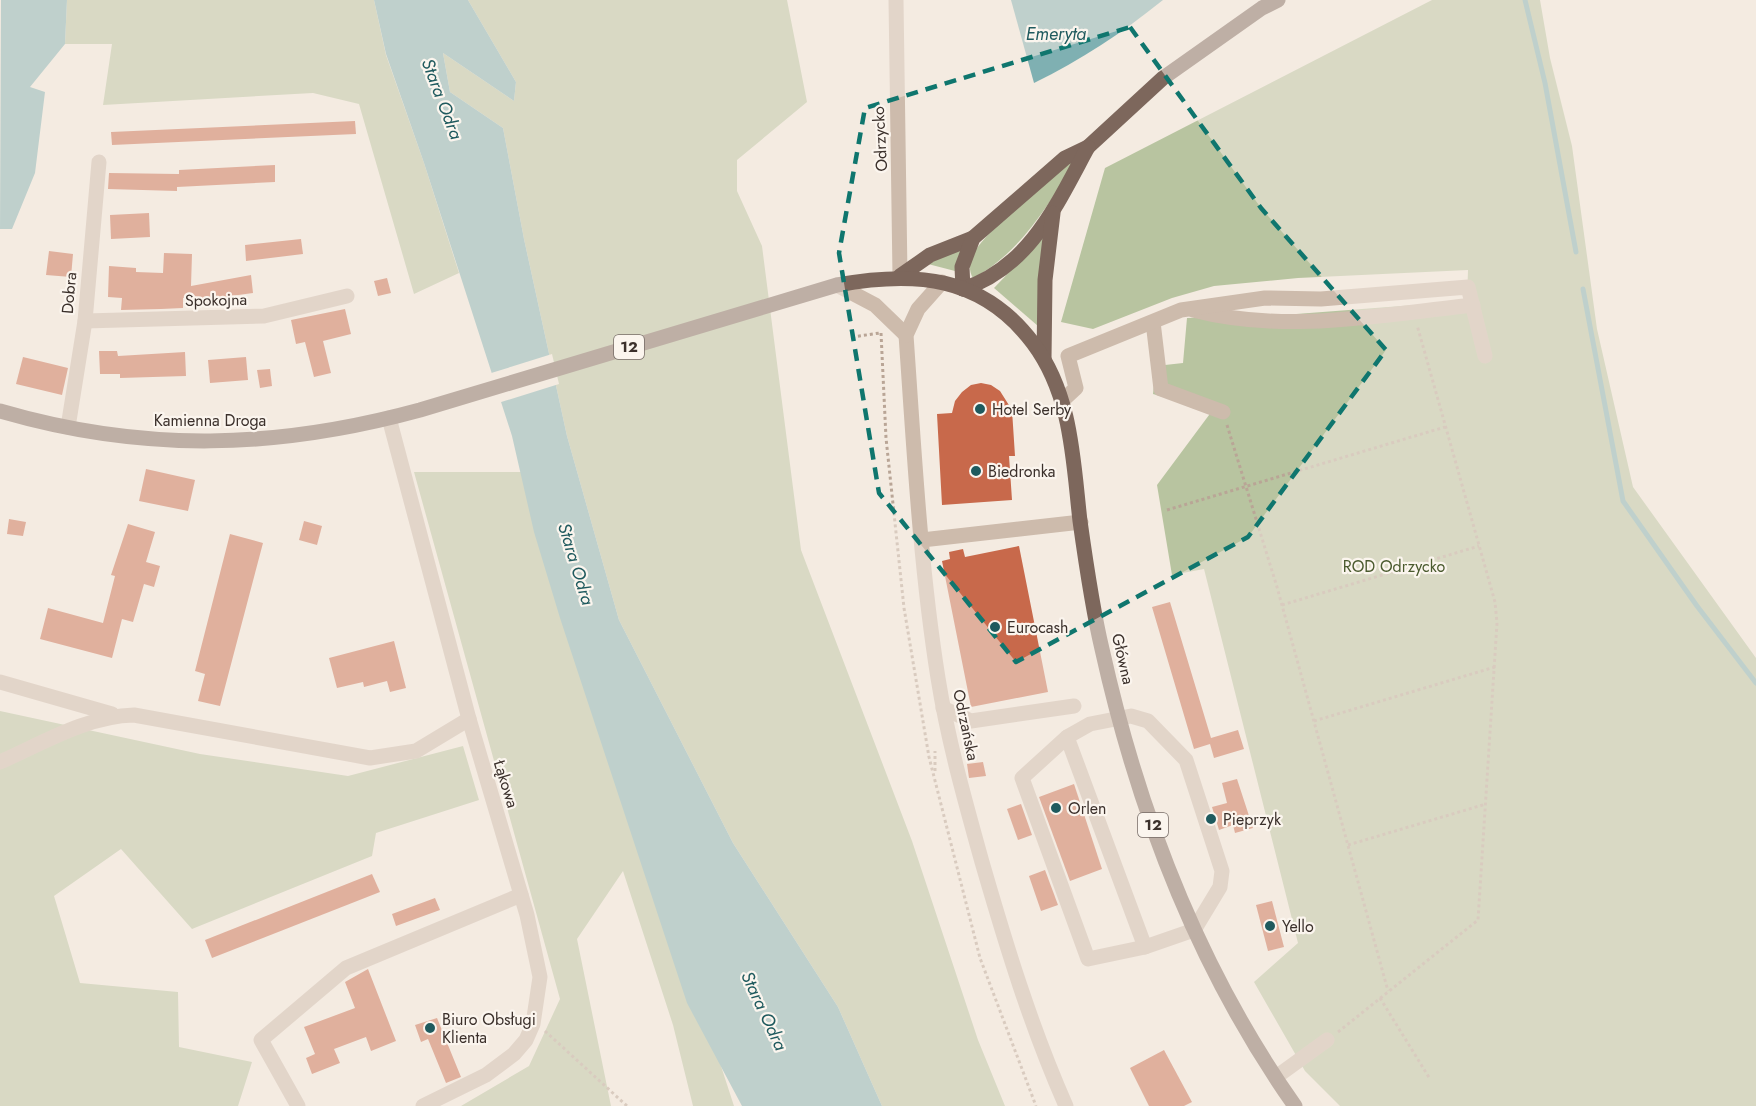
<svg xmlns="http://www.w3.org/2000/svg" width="1756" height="1106" font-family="Jost,sans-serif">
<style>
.green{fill:#b8c4a0}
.water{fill:#7fb0b2}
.pier{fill:#f4ebe1}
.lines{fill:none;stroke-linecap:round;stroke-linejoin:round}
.stream{stroke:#7fb0b2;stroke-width:5}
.building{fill:#c8694b}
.path{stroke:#b9a596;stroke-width:3;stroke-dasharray:3 3;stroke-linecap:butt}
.minor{stroke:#cdbbac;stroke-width:15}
.major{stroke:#7d675c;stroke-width:15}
.marked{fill:none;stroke:#0f766e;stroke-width:4.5;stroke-dasharray:12 8;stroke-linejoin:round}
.poi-dot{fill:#1f5a5e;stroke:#fbf5ee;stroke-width:2}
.labels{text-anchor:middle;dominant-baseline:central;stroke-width:4.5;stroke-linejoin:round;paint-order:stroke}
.shield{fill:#fbf5ee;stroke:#756b66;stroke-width:1.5}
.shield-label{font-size:15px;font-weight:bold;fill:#3b302b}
.street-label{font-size:16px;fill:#3b302b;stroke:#fbf5ee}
.poi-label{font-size:16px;fill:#3b302b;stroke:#fbf5ee;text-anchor:start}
.park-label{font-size:16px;fill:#4a5a2e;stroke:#fbf5ee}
.water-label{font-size:18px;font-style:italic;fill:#1f5a5e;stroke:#fbf5ee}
</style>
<rect width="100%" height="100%" fill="#f4ebe1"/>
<g class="green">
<polygon points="67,0 374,0 386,55 424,163 459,273 414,294 359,104 313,93 103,105 112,44 65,44"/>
<polygon points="468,0 787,0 807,102 737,160 737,191 762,246 801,550 912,841 978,1040 1005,1106 882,1106 838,1007 733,843 619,620 567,436 524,239 503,128 450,92 443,53 514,101 516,82"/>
<polygon points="1432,0 1540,0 1550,58 1572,146 1597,329 1633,487 1756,658 1756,1106 1340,1106 1305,1071 1254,982 1298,943 1204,569 1172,575 1157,485 1212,411 1153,394 1156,366 1183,363 1187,318 1283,315 1467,301 1468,270 1298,278 1214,286 1172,298 1093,329 1061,322 1105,168"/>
<path d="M1071,162L1074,164C1047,207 1018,255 973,278C969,272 969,263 972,256C986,229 1046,183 1071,162Z"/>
<polygon points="1043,237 1038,326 994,288"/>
<polygon points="962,248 955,271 928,264"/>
<polygon points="414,472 528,472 734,1106 693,1106 673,1025 623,871 577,939 611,1106 461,1106 529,1066 560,999"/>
<polygon points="0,711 200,754 348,776 463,746 479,800 376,833 372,856 192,929 121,849 54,896 80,983 178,992 179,1047 252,1062 238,1106 0,1106"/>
</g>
<g class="water">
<polygon points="1,0 67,0 65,44 30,87 45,92 35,173 12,229 0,229"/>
<polygon points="374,0 468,0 516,82 514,101 443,53 450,92 503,128 524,239 567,436 619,620 733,843 838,1007 882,1106 742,1106 687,1003 560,618 534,532 512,436 424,163 386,54"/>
<path d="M1011,0H1163C1122,33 1081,60 1034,83Z"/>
</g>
<polygon class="pier" points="552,354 559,384 498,403 488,374"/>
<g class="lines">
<g class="stream">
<polyline points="1525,0 1545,83 1576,252"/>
<polyline points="1583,289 1623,501 1697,606 1756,683"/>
</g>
</g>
<g class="building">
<polygon points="355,121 356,134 112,145 111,132"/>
<polygon points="275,165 275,182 177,187 177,191 108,189 109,173 179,174 179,170"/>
<polygon points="149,213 150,237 111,239 110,215"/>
<polygon points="301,239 303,254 246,261 245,245"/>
<polygon points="49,251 73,254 71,277 46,275"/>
<polygon points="164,253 192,254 191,286 251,275 253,293 231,296 232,300 203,304 202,297 183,298 183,308 161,309 121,310 122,298 108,297 109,266 136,268 136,272 163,273"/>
<polygon points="387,278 391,293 378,296 374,281"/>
<polygon points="345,309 351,334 323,341 331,373 314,377 305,342 296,344 291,320"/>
<polygon points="99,351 117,351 118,356 185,352 186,376 120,378 120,374 100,374"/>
<polygon points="23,357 68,368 62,395 16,384"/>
<polygon points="246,357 248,380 210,383 208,360"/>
<polygon points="270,369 272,386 260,388 257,370"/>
<polygon points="981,383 991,385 1000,391 1012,410 1015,456 1009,456 1012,500 942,505 937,414 952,413 955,401 962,392 971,385"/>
<polygon points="146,469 195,480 188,511 139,501"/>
<polygon points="9,519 26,522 23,536 7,534"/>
<polygon points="304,521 322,526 317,545 299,540"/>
<polygon points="128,524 155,532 146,562 160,566 154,587 144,584 133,622 122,619 112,658 40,639 48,608 103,623 115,576 111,575"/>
<polygon points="230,534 263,543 220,706 198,701 205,674 195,671"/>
<polygon points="1019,546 1048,692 971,707 942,561 950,559 949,552 963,549 965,557"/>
<polygon points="1170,602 1211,738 1238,730 1244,749 1214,758 1210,744 1194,749 1152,607"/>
<polygon points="394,641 406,688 390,692 387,681 364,687 363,682 337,688 329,658"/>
<polygon points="983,762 986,776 969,778 967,764"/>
<polygon points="1237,779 1253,828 1235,833 1233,825 1219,830 1212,807 1227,803 1222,783"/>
<polygon points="1074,784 1102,869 1070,881 1039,797"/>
<polygon points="1021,804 1032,835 1018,840 1007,809"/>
<polygon points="1045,870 1058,905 1041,911 1029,876"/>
<polygon points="372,874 380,892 212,958 205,940"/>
<polygon points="435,898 440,910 396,926 392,914"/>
<polygon points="1272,901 1284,947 1268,951 1256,905"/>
<polygon points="368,969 396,1041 371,1051 366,1037 334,1049 340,1063 312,1074 306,1058 315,1054 304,1027 355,1008 345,982"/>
<polygon points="437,1018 461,1077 446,1083 428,1039 421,1042 415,1025"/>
<polygon points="1164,1050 1192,1102 1184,1106 1149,1106 1130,1068"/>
</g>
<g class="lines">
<g class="path">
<polyline points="881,333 886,438 904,608 929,757 980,958 1036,1106"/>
<polyline points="852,337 880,333"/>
<polyline points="1227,425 1277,587 1388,991"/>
<polyline points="1167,510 1445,427"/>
<polyline points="1282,605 1479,546"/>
<polyline points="1314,721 1495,667"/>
<polyline points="935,771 935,751"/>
<polyline points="1348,845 1486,804"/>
<polyline points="1380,998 1430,1079"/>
<polyline points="545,1031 627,1106"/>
<polyline points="1338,1032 1478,920 1497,623 1495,602 1417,325"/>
</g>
<g class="minor">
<polyline points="896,0 900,276"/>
<path d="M942,282L918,309L906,335C914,449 920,565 938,678C948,741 965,801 982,862C1006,945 1031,1027 1066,1106"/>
<polyline points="837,285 875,305 906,335"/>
<path d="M1193,310C1285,334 1381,315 1473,305"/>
<polyline points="85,321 264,316 347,296"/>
<polyline points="1153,322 1161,389 1223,412"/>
<polyline points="1062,401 1076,388 1068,356 1181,310 1265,298 1321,299 1468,287 1485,356"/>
<polyline points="389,418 469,719 527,915 540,977 533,1024 526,1040 514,1054 486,1075 423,1106"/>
<polyline points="68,427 85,321 99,162"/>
<polyline points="922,540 1081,522"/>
<polyline points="0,682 112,714"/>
<polyline points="943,708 971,721 1074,706"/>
<polygon points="1131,716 1148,721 1186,760 1222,871 1220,887 1194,930 1145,947 1067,737 1090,724"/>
<polyline points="1067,737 1022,778 1088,959 1145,947"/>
<path d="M0,762C43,743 87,716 134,715L370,758L416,751L469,719"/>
<polyline points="1276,1077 1327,1040"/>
<polyline points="298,1106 261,1040 346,968 521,895"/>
</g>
<g class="major">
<polyline points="900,276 930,255 973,238"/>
<polyline points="963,289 962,267 973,238 1065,158 1088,147 1163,78 1262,8 1278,0"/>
<path d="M963,289C1030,267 1057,204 1088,147"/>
<polyline points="1044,359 1045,280 1053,213"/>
<path d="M0,411C144,453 277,449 420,410L837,285C914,271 982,275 1033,343C1072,395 1073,460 1080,521C1086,564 1092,607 1102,649C1138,811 1199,970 1295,1106"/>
</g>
</g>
<path d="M0 0H1756V1106H0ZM1130,27L1261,208L1386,350L1248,537L1016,662L879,493L839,253L865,108Z" fill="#f4ebe1" fill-opacity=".55" fill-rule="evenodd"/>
<path class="marked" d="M1130,27L1261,208L1386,350L1248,537L1016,662L879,493L839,253L865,108Z"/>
<g class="poi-dot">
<circle cx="980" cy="409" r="6"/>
<circle cx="976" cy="471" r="6"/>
<circle cx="995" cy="627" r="6"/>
<circle cx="1056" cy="808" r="6"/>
<circle cx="1211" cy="819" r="6"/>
<circle cx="1270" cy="926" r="6"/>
<circle cx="430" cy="1028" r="6"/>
</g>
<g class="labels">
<g class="shield">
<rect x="614" y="335" width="30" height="24" rx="4.5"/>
<rect x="1138" y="813" width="30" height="24" rx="4.5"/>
</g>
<g class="shield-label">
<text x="629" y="347">12</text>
<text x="1153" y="825">12</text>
</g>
<g class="street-label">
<text transform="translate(880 139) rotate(-93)">Odrzycko</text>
<text transform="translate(69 293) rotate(-85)">Dobra</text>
<text transform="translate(216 300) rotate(-1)">Spokojna</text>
<text x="210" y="420">Kamienna Droga</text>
<text transform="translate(1123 659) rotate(77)">Główna</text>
<text transform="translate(966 725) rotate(78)">Odrzańska</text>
<text transform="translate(506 784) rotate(73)">Łąkowa</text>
</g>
<g class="poi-label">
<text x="992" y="409">Hotel Serby</text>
<text x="988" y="471">Biedronka</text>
<text x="1007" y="627">Eurocash</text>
<text x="1068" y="808">Orlen</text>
<text x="1223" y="819">Pieprzyk</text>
<text x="1282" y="926">Yello</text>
<text x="442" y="1019">Biuro Obsługi<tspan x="442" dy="18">Klienta</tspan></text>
</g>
<g class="park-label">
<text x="1394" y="566">ROD Odrzycko</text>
</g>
<g class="water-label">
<text x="1056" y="34">Emeryta</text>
<text transform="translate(442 99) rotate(69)">Stara Odra</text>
<text transform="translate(576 564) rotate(73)">Stara Odra</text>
<text transform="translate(764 1011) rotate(65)">Stara Odra</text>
</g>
</g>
</svg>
